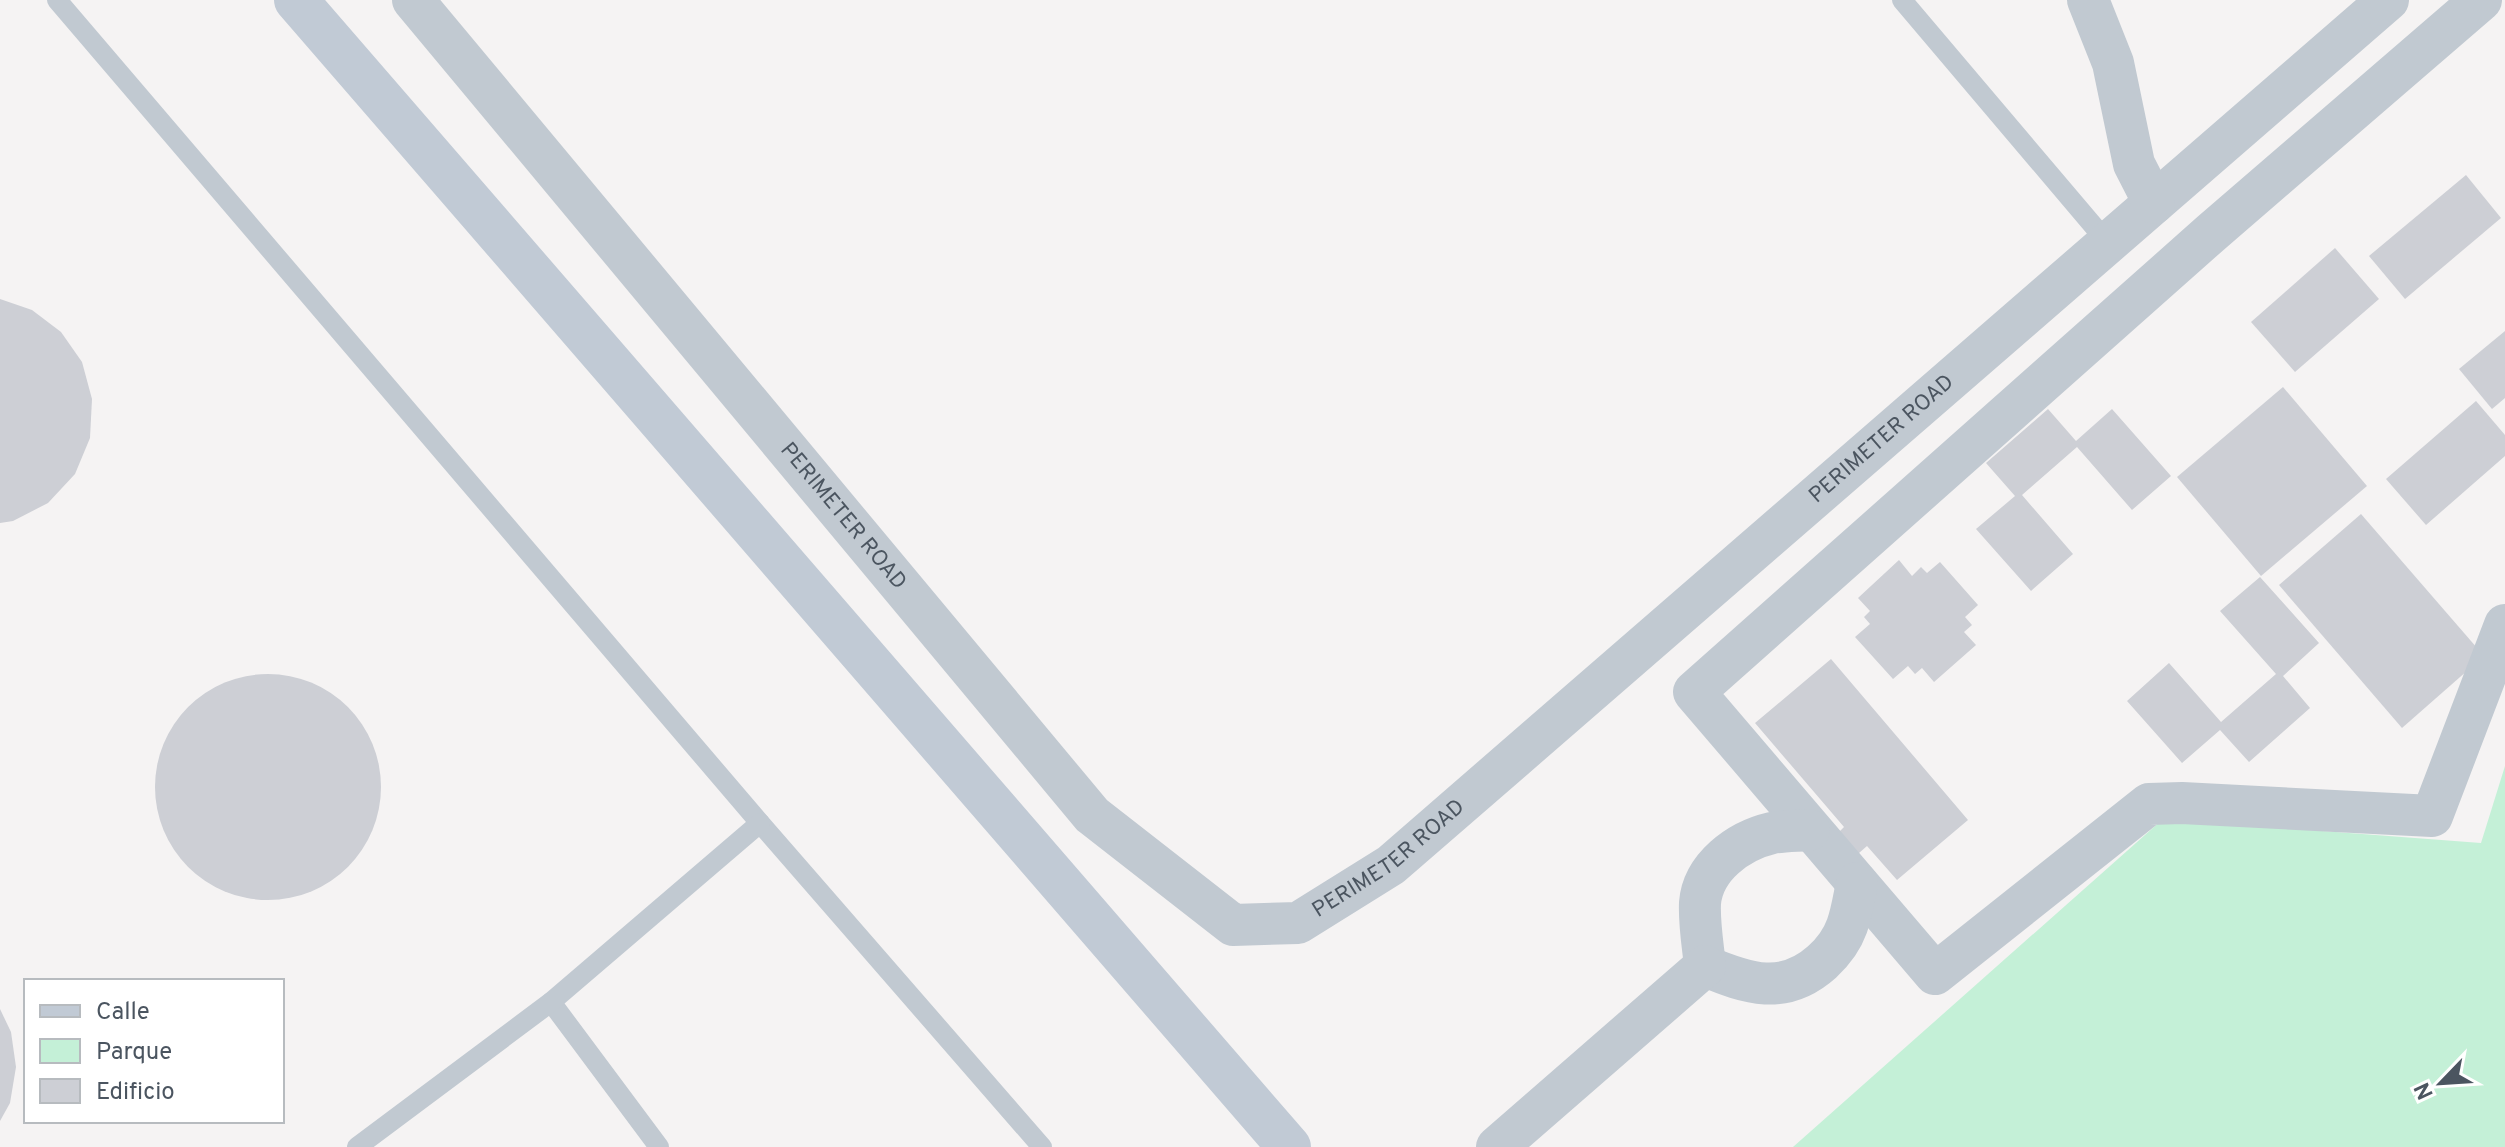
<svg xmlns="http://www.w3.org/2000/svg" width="2505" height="1147" font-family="Overpass,sans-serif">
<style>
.green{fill:#c4f0d7}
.building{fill:#cdcfd5}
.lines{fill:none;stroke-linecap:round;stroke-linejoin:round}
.lane{stroke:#c1c9d1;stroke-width:20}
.street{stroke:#c1c9d1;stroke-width:42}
.secondary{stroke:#c1cad5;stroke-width:44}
.labels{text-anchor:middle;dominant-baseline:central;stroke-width:8;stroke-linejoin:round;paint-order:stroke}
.street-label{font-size:22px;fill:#4b5560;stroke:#fff}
</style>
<rect width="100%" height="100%" fill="#f5f3f3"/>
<polygon class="green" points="2505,766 2505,1147 1793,1147 2163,819 2481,843"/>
<g class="building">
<polygon points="2466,175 2501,218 2405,299 2369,256"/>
<polygon points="2335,248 2379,299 2295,372 2251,322"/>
<polygon points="0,299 32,310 61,332 82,362 92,399 90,438 75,474 48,503 13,521 0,523"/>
<polygon points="2505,331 2505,398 2492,409 2459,369"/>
<polygon points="2283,387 2367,486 2261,576 2177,477"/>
<polygon points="2476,401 2505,435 2505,456 2426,525 2386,479"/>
<polygon points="2048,409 2076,441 2112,409 2171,476 2132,510 2077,447 2022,495 2073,554 2031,591 1976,529 2015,496 1986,463"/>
<polygon points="2361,514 2484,656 2402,728 2279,585"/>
<polygon points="1899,560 1912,576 1921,567 1927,573 1940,562 1978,605 1965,617 1972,625 1964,632 1976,645 1934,682 1922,668 1915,674 1908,666 1893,679 1855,637 1870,624 1864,617 1870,611 1858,598"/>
<polygon points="2260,577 2319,643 2283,676 2310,708 2249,762 2220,730 2182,763 2127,701 2169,663 2221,722 2276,674 2220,611"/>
<polygon points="1831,659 1968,820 1897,880 1867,846 1851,860 1833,838 1844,827 1755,723"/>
<circle cx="268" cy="787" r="113"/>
<polygon points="0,1009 11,1032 16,1067 10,1103 0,1121"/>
</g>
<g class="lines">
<g class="lane">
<polyline points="57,0 760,823 1042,1147"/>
<polyline points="1902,0 2108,243"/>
<polyline points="551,1002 659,1147"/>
<polyline points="357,1147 551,1002 760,823"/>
</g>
<g class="street">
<path id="s1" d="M413,0L1092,815L1233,925L1298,923L1391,865L2388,0"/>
<polyline points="2088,0 2113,63 2134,164 2154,203"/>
<polyline points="2481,0 2211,233 1694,692 1935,974 2149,804 2182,803 2432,816 2505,625"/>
<path d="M1705,966C1748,984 1784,996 1822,962C1833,952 1842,940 1847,926C1852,912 1854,897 1857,883"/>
<path d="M1705,966C1703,946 1699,924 1700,903C1703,867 1738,841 1772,833C1784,831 1797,831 1809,830"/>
<polyline points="1497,1147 1705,966"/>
</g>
<polyline class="secondary" points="296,0 1289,1147"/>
</g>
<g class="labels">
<g class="street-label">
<text stroke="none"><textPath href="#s1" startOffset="2064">PERIMETER ROAD</textPath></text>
<text stroke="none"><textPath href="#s1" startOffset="672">PERIMETER ROAD</textPath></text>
<text stroke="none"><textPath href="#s1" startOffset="1416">PERIMETER ROAD</textPath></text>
</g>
</g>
<rect x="24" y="979" width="260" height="144" fill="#ffffff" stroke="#b7bbbf" stroke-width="2"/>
<rect x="40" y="1005" width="40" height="12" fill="#c1cad5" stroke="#b7bbbf" stroke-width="2"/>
<text x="96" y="1019" font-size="24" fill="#4b5560">Calle</text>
<rect x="40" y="1039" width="40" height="24" fill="#c4f0d7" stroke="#b7bbbf" stroke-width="2"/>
<text x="96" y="1059" font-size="24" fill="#4b5560">Parque</text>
<rect x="40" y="1079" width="40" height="24" fill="#cdcfd5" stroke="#b7bbbf" stroke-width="2"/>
<text x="96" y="1099" font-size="24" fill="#4b5560">Edificio</text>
<g transform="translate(2441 1083) rotate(245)" stroke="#ffffff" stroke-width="6" paint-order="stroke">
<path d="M0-6L14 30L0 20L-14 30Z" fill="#4b5560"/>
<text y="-12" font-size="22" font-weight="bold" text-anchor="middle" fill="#4b5560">N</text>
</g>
</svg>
